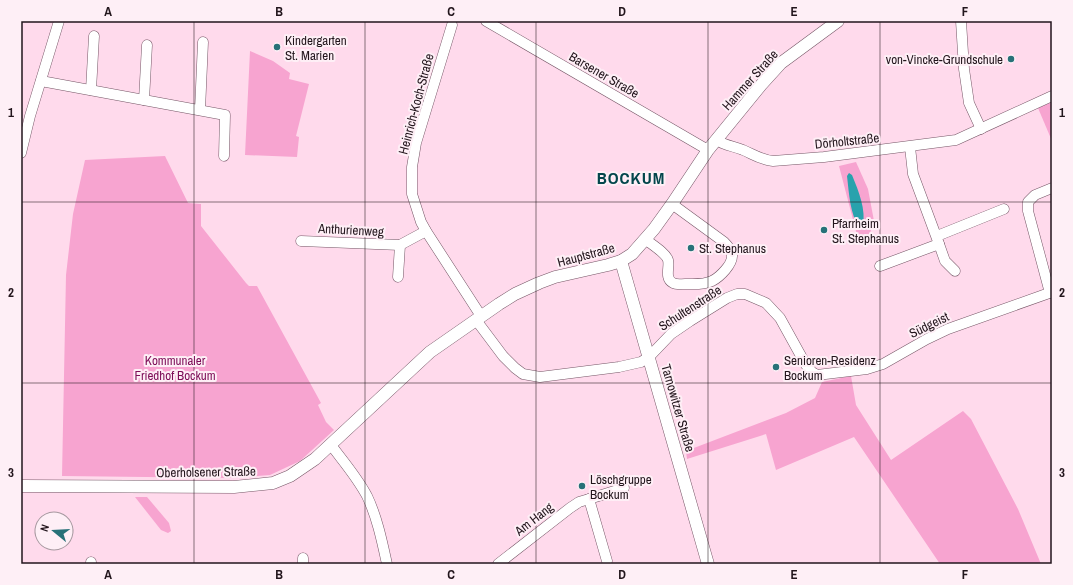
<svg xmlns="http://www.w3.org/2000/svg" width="1073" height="585" font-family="'Archivo Narrow',sans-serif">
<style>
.green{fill:#f7a4d0}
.water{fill:#28a2ad}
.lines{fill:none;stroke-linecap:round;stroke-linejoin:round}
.minor-casing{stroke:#755666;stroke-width:11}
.major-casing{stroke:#755666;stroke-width:13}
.minor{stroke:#fff;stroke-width:10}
.major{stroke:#fff;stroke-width:12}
.grid{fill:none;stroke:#22151c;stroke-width:1;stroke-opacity:0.55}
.poi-dot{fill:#277178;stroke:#feeff6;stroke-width:1.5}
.labels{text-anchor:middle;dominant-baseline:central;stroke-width:4;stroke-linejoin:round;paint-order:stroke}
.poi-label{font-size:13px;fill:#22151c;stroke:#feeff6;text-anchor:start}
.street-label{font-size:13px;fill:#22151c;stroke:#feeff6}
.park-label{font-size:13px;fill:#7d0d57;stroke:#feeff6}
.district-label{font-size:17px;font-weight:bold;letter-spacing:1px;fill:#03464c;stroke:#feeff6}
.neatline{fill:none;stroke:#22151c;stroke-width:1.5}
.grid-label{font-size:13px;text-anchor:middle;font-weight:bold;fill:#22151c}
</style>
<rect width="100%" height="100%" fill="#ffdaec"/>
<g class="green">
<polygon points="250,51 273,61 290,73 289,79 309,84 296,136 299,137 297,157 245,155"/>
<polygon points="1052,102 1052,141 1038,108"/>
<polygon points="165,156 188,203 201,204 201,226 246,283 249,286 257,286 321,403 318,405 326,422 334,430 300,461 270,475 230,478 62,476 66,275 73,214 85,160"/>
<polygon points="856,162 868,189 874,221 869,236 857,235 839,166"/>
<polygon points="851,376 856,405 891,460 963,411 971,419 1018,509 1041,564 940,564 854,437 776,470 766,434 687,459 686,451 786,413 815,398 822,382"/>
<polygon points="135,497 147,497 169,523 171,531 168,533 161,530"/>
</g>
<path class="water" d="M849,173L852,175C859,192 866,209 863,227L860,229C850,215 849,193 847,176Z"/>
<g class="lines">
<g class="minor-casing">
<g id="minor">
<polyline points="486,21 708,150"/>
<polyline points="961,21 964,69 969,103 981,129"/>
<polyline points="452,25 416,143 412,167 412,194 421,222 426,231 481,316"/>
<polyline points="41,81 225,115 224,156"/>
<polyline points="91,90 94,36"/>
<polyline points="144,100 147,45"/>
<polyline points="200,110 203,42"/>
<path d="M717,140C725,146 734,146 743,150C753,154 761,160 773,161L824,157L956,140L1052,96"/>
<polyline points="910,147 913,174 939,244 945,261 955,271"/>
<polyline points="21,153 30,116 59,21"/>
<polyline points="937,236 1004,209"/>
<path d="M645,239C651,244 666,253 668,260C670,267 664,278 673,283C677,285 681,284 685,284C694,284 704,285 712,281C720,277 733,264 732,255C731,249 727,245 724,242L672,204"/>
<polyline points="301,241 400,245 426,231"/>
<polyline points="880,266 939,244"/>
<polyline points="398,277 400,245"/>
<polyline points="1050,293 1028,211 1028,202 1035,195 1052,188"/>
<polyline points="476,320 503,356 515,368 523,374 540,377 619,367 641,362 649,357 671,334 690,321 727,298 737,294 745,294 766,303 780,318 806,365 812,372 817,375 867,369 883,364 927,339 948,329 1052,292"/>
<path d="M331,445C343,461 357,477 367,496C377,517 382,541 387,564"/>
<polyline points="589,499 624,488"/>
<polyline points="303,558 303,564"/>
<polyline points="91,564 91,562"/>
<polyline points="498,564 570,508 579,502 589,499 607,561"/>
</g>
</g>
<g class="major-casing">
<g id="major">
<polyline points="621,261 708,564"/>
<polyline points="21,486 234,487 273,483 290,476 315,459 430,352 499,304 515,294 539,283 555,277 608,265 621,261 632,254 654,229 672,204 708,150 761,85 781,63 838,21"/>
</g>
</g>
<use href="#minor" class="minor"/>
<use href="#major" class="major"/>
</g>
<path class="grid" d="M194,21V564M365,21V564M536,21V564M708,21V564M880,21V564M21,202H1052M21,383H1052"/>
<g class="poi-dot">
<circle cx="277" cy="47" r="4"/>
<circle cx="1011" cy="59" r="4"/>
<circle cx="824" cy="230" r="4"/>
<circle cx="691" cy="248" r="4"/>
<circle cx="776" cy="367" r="4"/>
<circle cx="582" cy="486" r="4"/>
</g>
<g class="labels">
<g class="poi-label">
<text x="285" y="40">Kindergarten<tspan x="285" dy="15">St. Marien</tspan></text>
<text x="1003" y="59" text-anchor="end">von-Vincke-Grundschule</text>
<text x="832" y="223">Pfarrheim<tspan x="832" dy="15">St. Stephanus</tspan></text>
<text x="699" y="248">St. Stephanus</text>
<text x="784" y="360">Senioren-Residenz<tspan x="784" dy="15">Bockum</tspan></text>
<text x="590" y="479">Löschgruppe<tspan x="590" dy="15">Bockum</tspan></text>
</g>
<g class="street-label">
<text transform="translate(604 75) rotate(30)">Barsener Straße</text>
<text transform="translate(750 80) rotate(-48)">Hammer Straße</text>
<text transform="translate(416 104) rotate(-75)">Heinrich-Koch-Straße</text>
<text transform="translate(847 141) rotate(-6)">Dörholtstraße</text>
<text transform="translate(351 230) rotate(3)">Anthurienweg</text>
<text transform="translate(586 255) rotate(-15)">Hauptstraße</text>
<text transform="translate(690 308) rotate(-33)">Schultenstraße</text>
<text transform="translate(929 325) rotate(-26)">Südgeist</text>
<text transform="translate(678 408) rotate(74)">Tarnowitzer Straße</text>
<text transform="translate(206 472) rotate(-1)">Oberholsener Straße</text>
<text transform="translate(534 519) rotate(-38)">Am Hang</text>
</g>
<g class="park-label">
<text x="175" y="360">Kommunaler<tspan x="175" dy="15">Friedhof Bockum</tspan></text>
</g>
<g class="district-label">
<text x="631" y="177">BOCKUM</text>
</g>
</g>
<rect width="1073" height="585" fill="none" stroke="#feeff6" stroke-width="44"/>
<g transform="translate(54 531) rotate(288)"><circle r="19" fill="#feeff6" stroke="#a6989f"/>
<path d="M0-3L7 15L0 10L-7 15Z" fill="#277178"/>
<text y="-6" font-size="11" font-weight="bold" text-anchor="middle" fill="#22151c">N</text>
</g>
<rect x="22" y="22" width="1029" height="541" class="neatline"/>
<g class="grid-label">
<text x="108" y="16">A</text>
<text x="279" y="16">B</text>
<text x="451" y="16">C</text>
<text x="622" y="16">D</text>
<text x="794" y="16">E</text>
<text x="965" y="16">F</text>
<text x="11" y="117">1</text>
<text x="1062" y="117">1</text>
<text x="11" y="297">2</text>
<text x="1062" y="297">2</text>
<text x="11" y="477">3</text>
<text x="1062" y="477">3</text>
<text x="108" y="579">A</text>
<text x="279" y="579">B</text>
<text x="451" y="579">C</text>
<text x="622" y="579">D</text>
<text x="794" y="579">E</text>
<text x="965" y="579">F</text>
</g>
</svg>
